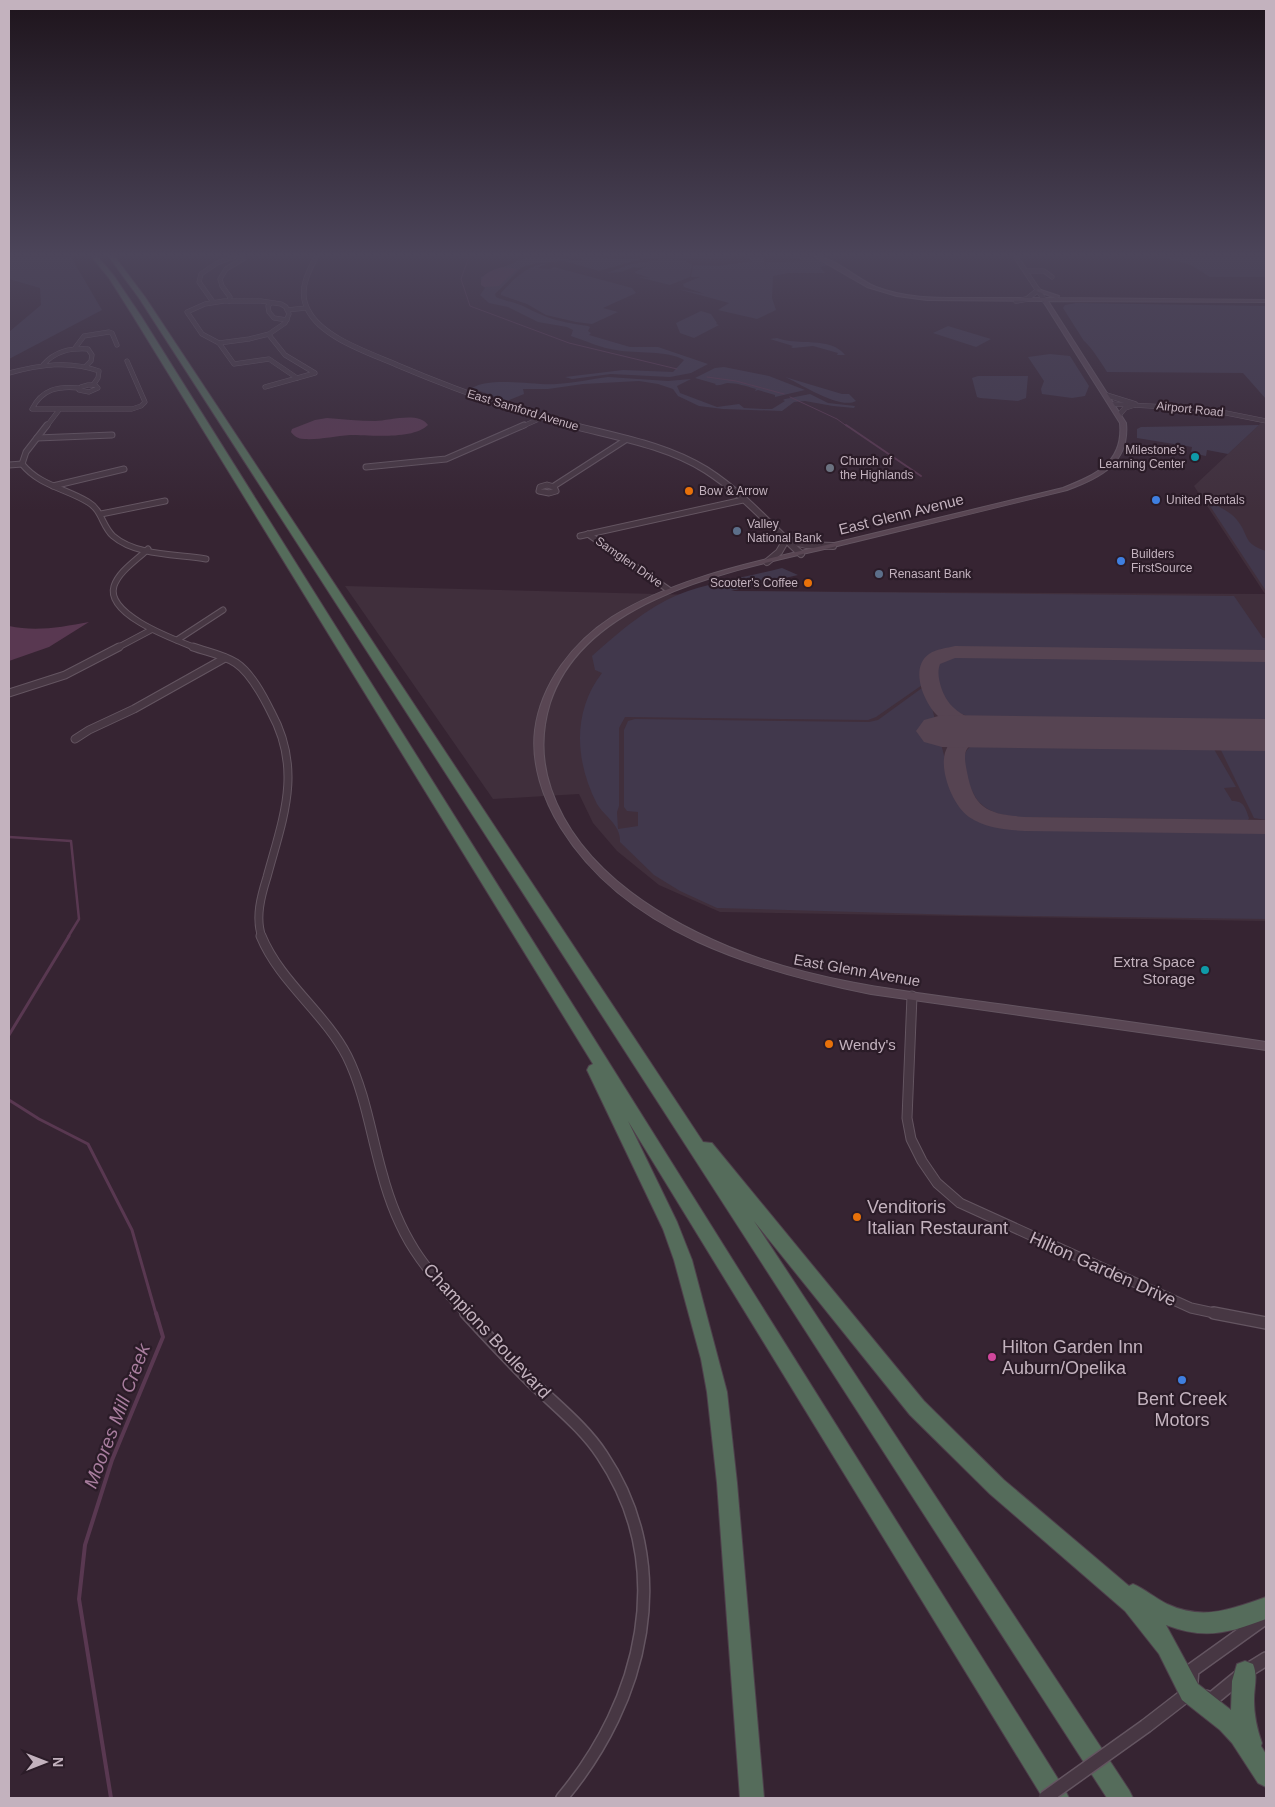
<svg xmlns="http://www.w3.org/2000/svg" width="1275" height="1807" font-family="Helvetica,sans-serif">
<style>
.airport{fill:#402f3c}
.green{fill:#41384c}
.water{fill:#593851}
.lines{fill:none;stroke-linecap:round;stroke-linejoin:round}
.stream-far4{stroke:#593851;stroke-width:1}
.stream-far3{stroke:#593851;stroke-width:2}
.stream-far2{stroke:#593851;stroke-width:2.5}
.stream-far1{stroke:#593851;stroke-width:3}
.stream{stroke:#593851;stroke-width:4}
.taxiway{fill:#564452;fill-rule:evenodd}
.runway{fill:#564452;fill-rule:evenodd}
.minor-far4-casing{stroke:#645561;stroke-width:5}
.minor-far3-casing{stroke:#645561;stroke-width:7}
.minor-far2-casing{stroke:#645561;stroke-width:9}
.minor-far1-casing{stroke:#645561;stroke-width:11}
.minor-casing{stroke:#645561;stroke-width:14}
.tertiary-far2-casing{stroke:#645561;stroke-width:5.5}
.tertiary-far1-casing{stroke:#645561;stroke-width:8}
.tertiary-casing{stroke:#645561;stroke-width:16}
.secondary-casing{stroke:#645561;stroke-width:2}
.motorway-casing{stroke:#4e3f4b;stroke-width:2}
.minor-far4{stroke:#473743;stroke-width:4}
.minor-far3{stroke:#473743;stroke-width:5}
.minor-far2{stroke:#473743;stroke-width:7}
.minor-far1{stroke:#473743;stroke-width:9}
.minor{stroke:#473743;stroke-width:11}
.tertiary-far2{stroke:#473743;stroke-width:4.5}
.tertiary-far1{stroke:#473743;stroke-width:6}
.tertiary{stroke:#473743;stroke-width:13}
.secondary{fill:#594653;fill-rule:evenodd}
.motorway{fill:#556c5b;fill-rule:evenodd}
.tertiary-bridge-casing{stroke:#645561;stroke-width:16;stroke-linecap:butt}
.tertiary-bridge{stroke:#473743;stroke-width:13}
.culture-dot{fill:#0f9aa8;stroke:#2b1c28;stroke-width:2}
.worship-dot{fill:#6b7280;stroke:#2b1c28;stroke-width:2}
.food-dot{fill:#e8710a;stroke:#2b1c28;stroke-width:2}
.shop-dot{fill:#3f7fe0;stroke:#2b1c28;stroke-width:2}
.service-dot{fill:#5c6f8a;stroke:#2b1c28;stroke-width:2}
.hotel-dot{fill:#d1479c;stroke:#2b1c28;stroke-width:2}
.labels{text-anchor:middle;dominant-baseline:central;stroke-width:4.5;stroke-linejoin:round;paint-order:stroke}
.far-street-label{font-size:12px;fill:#c3b2be;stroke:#2b1c28}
.far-poi-label{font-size:12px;fill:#c3b2be;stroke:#2b1c28;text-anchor:start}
.street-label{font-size:15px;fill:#c3b2be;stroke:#2b1c28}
.poi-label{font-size:15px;fill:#c3b2be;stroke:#2b1c28;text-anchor:end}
.near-poi-label{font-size:18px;fill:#c3b2be;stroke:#2b1c28;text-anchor:start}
.near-street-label{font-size:18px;fill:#c3b2be;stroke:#2b1c28}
.near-water-label{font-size:19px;font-style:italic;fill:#a87d9e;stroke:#2b1c28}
</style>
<rect width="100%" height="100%" fill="#362432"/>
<polygon class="airport" points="1261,423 1266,424 1266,921 720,912 659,885 617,851 593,823 579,794 493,799 345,586 697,595 709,591 1265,594 1194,486"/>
<g class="green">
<polygon points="9,257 71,257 102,310 9,359 9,332 41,305 40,288 9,279"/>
<path d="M536,257H556L579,261L582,259L580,257H583L629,259L651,257H730L713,259L667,257L641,259L599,271L564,261L538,263L522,267L495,294L496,297C505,301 514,302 523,306C548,319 560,322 588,326L590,327L588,331L591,333L589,335L630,347H658L708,364L691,373L670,377L611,374L572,379L565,377L623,370L673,372L684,360C667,350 637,354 616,350C601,348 586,341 571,336L573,330L567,327L538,322L508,307L489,303L480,295L485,288L481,283V277L524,258Z"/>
<polygon points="746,257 763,257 767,272 765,262 808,261 792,257 810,257 831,265 820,267 825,273 788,273 773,276 772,298 776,310 757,319 718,310 729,303 678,289 705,294 684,287 683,284 700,277 691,277 693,265 718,266 753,261"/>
<polygon points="1162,257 1266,257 1266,277 1210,277 1191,265"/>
<polygon points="663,259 686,260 686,262 692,264 690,277 670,285 638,277 650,278 635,273 635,272 646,266 640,268 634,267 621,272 607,273 631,264"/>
<path d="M548,263L537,268L550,269L554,267L632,288L636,293L603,308L618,312L592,324L576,322L546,315L527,304L501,295V293C515,278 527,265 548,263Z"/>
<path d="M1076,303L1266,306V399L1243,373L1107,372C1103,365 1089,344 1084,341L1063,308L1065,305Z"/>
<polygon points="701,311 711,314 717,323 716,324 719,325 694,338 680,333 676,323"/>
<polygon points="948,326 991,339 976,347 933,333"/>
<path d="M777,338C797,346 831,336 845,355H837L838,353L813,346L793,348L791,347L793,346L770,339Z"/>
<polygon points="1050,354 1070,356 1089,386 1085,396 1072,398 1042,394 1041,389 1044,381 1028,357"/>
<path d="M724,367L769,376L805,390L775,397V395L758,390L755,391L756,389C746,386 737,383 727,383C722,384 720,386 715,385L716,384L695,378L715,368Z"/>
<polygon points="978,376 1028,376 1026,398 1018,401 980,398 977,397 972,378"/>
<path d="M608,377L668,381L691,379L677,386L680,393L717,407L739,404L744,408L764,409H772L785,401L783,400L785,399L810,394L828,403L855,406L854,408L833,406L805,401L794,402L782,411L723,409L699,406L678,396L673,389L658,384L639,381L583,384L548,389H523L524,394L507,401L472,388C492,376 534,386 557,384C574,383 591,379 608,377Z"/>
<path d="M785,377L842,394H849L856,401C840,410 801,384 785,377Z"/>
<polygon points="1259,425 1228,454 1207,450 1206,456 1191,453 1192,447 1137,438 1137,429 1141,427"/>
<path d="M1206,500C1216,505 1230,511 1237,520C1250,536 1242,543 1266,551V591Z"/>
<path d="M782,568L798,575L731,591L1234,596L1263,638H1266V652L954,649C940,651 927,654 922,668L925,683L876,717L868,720L625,717L619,728V806L617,812L618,829L638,826V812L627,811L624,807V730L628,721L635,719L869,722L878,720L922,688H927L954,795C966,820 995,827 1021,830L1266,833V919L961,915L717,908L680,891L654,875L620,842C621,825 605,817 597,804C575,761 572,712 602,673L595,670L592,656C620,631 652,603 688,591C719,581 751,576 782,568Z"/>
<path d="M960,655L1266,659V723L986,720C973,718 959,715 949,707C942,701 940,695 938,686C932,664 937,659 960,655Z"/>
<path d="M988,741L1211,744L1236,787L1224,788L1232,801C1244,801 1245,807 1249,818L1248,820L1015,817C1003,815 990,813 980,803C971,795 959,760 967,750C972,744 980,743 988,741Z"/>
<polygon points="1218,744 1266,744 1266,820 1254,818"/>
</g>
<g class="water">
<path d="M502,267L517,269L499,286L484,287L481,285C480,274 492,270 502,267Z"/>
<path d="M327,418C343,419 359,421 375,421C389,421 418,411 428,425C413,440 370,435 350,435C335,436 319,440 304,439C298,439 294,436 291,432L292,429L315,420Z"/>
<path d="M89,622L49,647L9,661V626C36,632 62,627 89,622Z"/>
</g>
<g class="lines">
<g class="stream-far4">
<polyline points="463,257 468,259 461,279 470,306 569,343 677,369"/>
<polyline points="707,377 736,381 784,394"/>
<polyline points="790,397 837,419 848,427"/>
</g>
<polyline class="stream-far3" points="846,425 921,476"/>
<polyline class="stream-far2" points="9,837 71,841 79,919 68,937"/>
<g class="stream-far1">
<polyline points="9,1035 69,936"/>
<polyline points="9,1100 39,1119 88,1144 132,1230 156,1314"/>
</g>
<polyline class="stream" points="111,1798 79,1599 85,1545 112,1460 163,1337 156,1313"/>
<path class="taxiway" d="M955,646L1266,650V662L955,658L940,664C937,672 939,680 941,687C948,709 964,717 984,723C991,725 997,726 1001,732C994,743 975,738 967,749C963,755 966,766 967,772C974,810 989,814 1025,817L1266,820V834L1025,831C1006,830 985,828 969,817C953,806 938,769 946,750C950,740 959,735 969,732C958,728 946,724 938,716C924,703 909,668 929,654C936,649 947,648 955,646Z"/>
<polygon class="runway" points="942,715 1266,719 1266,751 942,747 924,742 916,731 924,720"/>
<g class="minor-far4-casing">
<g id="minor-far4">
<polyline points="1026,271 1044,271 1052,277"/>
<polygon points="224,301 261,301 281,304 286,307 289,314 285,323 269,334 249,339 219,343 202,334 187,312 205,304"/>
<polyline points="229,301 230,297 222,286 220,279 226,269 243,259 237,257"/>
<polyline points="213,302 199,282 201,274 217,263 233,257"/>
<polyline points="271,303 268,306 269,312 274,318 287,320"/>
<polyline points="287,310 306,308"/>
<polyline points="219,343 234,364 269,359 297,378"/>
<polyline points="75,348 84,336 109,332 112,333 117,345"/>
<path d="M43,365C55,351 70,348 88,349L92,355L91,361L86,366"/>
<path d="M9,373C39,365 69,360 99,371L98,378L93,385"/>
<polygon points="88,385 95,385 98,388 89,392 79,390 81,387"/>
<polyline points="265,387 315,373 285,355 269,335"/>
<path d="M79,388C58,386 42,389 32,409H132L141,406L145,402L127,361"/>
<polyline points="1112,404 1206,409 1266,421"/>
<polyline points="46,427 59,410"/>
<polyline points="521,427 541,418"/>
</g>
</g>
<g class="minor-far3-casing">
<g id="minor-far3">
<path d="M47,425L26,452L22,464C40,486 65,488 88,502C102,510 102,526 113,536C136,556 177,554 206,559"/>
<polyline points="37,438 112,435"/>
<polyline points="9,465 22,464"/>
<polyline points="366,467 446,459 524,425"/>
<polygon points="547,485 554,487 556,491 549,493 539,491 540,487"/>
<polyline points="53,486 124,469"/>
<polyline points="554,486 627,439"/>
<polyline points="101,514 165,501"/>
<polyline points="588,534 669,590"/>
<polyline points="580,536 743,500"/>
<path d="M148,549C137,560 119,571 114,586C105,615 176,640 196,648"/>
<polyline points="177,640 223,610"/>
<polyline points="117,648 151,630"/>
</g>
</g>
<g class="minor-far2-casing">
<g id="minor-far2">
<path d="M193,647C207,652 224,655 236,663C251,673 263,696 271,712C303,770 283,818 267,877C261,896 255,918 262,937"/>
<polyline points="9,693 65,675 119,647"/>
<polyline points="75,739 89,730 134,709 225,658"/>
</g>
</g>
<g class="minor-far1-casing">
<g id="minor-far1">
<path d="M261,936C280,982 324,1012 347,1056C365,1092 371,1135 382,1173C399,1237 423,1267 467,1314"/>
<polyline points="912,996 907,1118 911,1139 922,1161 937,1183 960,1203 1191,1308 1219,1314"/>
</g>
</g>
<g class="minor-casing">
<g id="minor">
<path d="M466,1313C489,1338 512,1363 537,1387C560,1409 585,1429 602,1455C677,1567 643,1701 562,1798"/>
<polyline points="1214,1313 1266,1323"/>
</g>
</g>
<g class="tertiary-far2-casing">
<g id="tertiary-far2">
<path d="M316,257C307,274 298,292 308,310C322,338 370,353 397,365C456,390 514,411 576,427"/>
<polyline points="1016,257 1045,301"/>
<polyline points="1016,301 1027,299 1038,290"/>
<polyline points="1106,395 1135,404"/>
<polyline points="1119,415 1125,408 1134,405"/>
</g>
</g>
<g class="tertiary-far1-casing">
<g id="tertiary-far1">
<path d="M571,425C617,437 666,445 706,470C742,493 770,525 801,554"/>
<polyline points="787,540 806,545 833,546"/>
<polyline points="767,562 779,552 786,540"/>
</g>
</g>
<g class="tertiary-casing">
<g id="tertiary">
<polyline points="1205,1697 1212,1699 1245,1672 1266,1659"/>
<polyline points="1146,1726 1190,1692 1192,1670 1266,1617"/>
</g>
</g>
<g class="secondary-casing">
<path id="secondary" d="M815,257C832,255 858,280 876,287C907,299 939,298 971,298C1000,298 1028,298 1056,298L1036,291L1038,289L1059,296L1058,298L1266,300V302L1048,301L1126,423C1130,463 1100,478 1067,490C996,508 925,525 854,542C754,567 587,590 550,703C541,732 541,760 551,789C580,873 668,924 747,954C824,983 909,992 990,1003C1082,1015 1174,1028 1266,1042V1050L871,994C757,971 626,933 561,828C543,799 531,764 535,730C541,684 573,642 612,617C677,577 752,563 826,545C905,526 984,507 1063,488C1095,475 1124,463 1120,423L1043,301L927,300L897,296L867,287Z"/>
</g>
<g class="motorway-casing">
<g id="motorway">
<polygon points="92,257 98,257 114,276 141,316 1065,1790 1069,1798 1043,1798 628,1121 677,1222 692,1260 727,1392 737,1483 764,1798 740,1798 717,1483 707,1392 701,1359 674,1260 663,1229 587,1070 589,1066 593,1064 133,316 109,278"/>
<path d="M109,257H115L145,297L703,1142L712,1143L924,1401L1004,1480L1129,1586L1133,1584C1145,1589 1155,1598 1167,1604C1204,1621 1231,1609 1266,1597V1619C1229,1633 1205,1640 1166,1625L1198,1684L1231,1710L1232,1681L1237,1664L1245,1661L1253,1664C1258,1676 1254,1687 1254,1700C1254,1715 1257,1729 1262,1743L1261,1746L1266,1754V1787L1258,1783L1232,1743L1220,1730L1182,1700L1159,1654L1125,1611L990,1494L910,1415L754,1221L1129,1790L1133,1798H1107L139,298Z"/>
</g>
</g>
<use href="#minor-far4" class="minor-far4"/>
<use href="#minor-far3" class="minor-far3"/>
<use href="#minor-far2" class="minor-far2"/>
<use href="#minor-far1" class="minor-far1"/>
<use href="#minor" class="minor"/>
<use href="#tertiary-far2" class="tertiary-far2"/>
<use href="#tertiary-far1" class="tertiary-far1"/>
<use href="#tertiary" class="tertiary"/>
<use href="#secondary" class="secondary"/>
<use href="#motorway" class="motorway"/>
<g class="tertiary-bridge-casing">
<polyline id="tertiary-bridge" points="1045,1798 1146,1726"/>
</g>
<use href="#tertiary-bridge" class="tertiary-bridge"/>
</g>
<linearGradient id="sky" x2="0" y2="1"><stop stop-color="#1e141c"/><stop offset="0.5" stop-color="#4c455a"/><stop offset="1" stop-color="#4c455a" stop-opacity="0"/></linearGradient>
<rect width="1275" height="510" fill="url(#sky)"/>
<g class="culture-dot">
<circle cx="1195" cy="457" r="5"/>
<circle cx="1205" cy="970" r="5"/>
</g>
<circle class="worship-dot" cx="830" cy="468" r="5"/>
<g class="food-dot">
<circle cx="689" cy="491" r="5"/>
<circle cx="808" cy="583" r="5"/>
<circle cx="829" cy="1044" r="5"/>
<circle cx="857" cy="1217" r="5"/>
</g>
<g class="shop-dot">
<circle cx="1156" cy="500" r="5"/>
<circle cx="1121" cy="561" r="5"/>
<circle cx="1182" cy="1380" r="5"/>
</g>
<g class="service-dot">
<circle cx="737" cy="531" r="5"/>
<circle cx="879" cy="574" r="5"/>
</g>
<circle class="hotel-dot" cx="992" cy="1357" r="5"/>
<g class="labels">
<g class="far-street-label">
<text transform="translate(1190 409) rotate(6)">Airport Road</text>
<text transform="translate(523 410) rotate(17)">East Samford Avenue</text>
<text transform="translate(629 562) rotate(35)">Samglen Drive</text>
</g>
<g class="far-poi-label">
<text x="1185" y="450" text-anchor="end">Milestone's<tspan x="1185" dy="14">Learning Center</tspan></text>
<text x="840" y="461">Church of<tspan x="840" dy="14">the Highlands</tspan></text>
<text x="699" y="491">Bow &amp; Arrow</text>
<text x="1166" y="500">United Rentals</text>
<text x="747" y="524">Valley<tspan x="747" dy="14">National Bank</tspan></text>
<text x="1131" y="554">Builders<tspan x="1131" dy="14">FirstSource</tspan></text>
<text x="889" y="574">Renasant Bank</text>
<text x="798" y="583" text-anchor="end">Scooter's Coffee</text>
</g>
<g class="street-label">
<text transform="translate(901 514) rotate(-14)">East Glenn Avenue</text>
<text transform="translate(857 970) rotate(10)">East Glenn Avenue</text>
</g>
<g class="poi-label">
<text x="1195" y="961">Extra Space<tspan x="1195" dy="17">Storage</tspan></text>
<text x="839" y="1044" text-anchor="start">Wendy's</text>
</g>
<g class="near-poi-label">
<text x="867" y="1207">Venditoris<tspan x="867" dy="21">Italian Restaurant</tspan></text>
<text x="1002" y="1347">Hilton Garden Inn<tspan x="1002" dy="21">Auburn/Opelika</tspan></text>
<text x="1182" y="1399" text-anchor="middle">Bent Creek<tspan x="1182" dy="21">Motors</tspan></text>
</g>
<g class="near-street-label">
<text transform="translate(1103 1269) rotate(24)">Hilton Garden Drive</text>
<text transform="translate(487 1331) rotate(47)">Champions Boulevard</text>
</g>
<g class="near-water-label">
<text transform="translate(117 1416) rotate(-69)">Moores Mill Creek</text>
</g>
</g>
<rect width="1275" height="1807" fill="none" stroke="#c3b2be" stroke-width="20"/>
<g transform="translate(45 1762) rotate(90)" stroke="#2b1c28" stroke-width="4" paint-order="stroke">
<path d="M0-4L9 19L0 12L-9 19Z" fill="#c3b2be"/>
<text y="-8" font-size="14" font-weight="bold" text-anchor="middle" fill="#c3b2be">N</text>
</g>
</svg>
